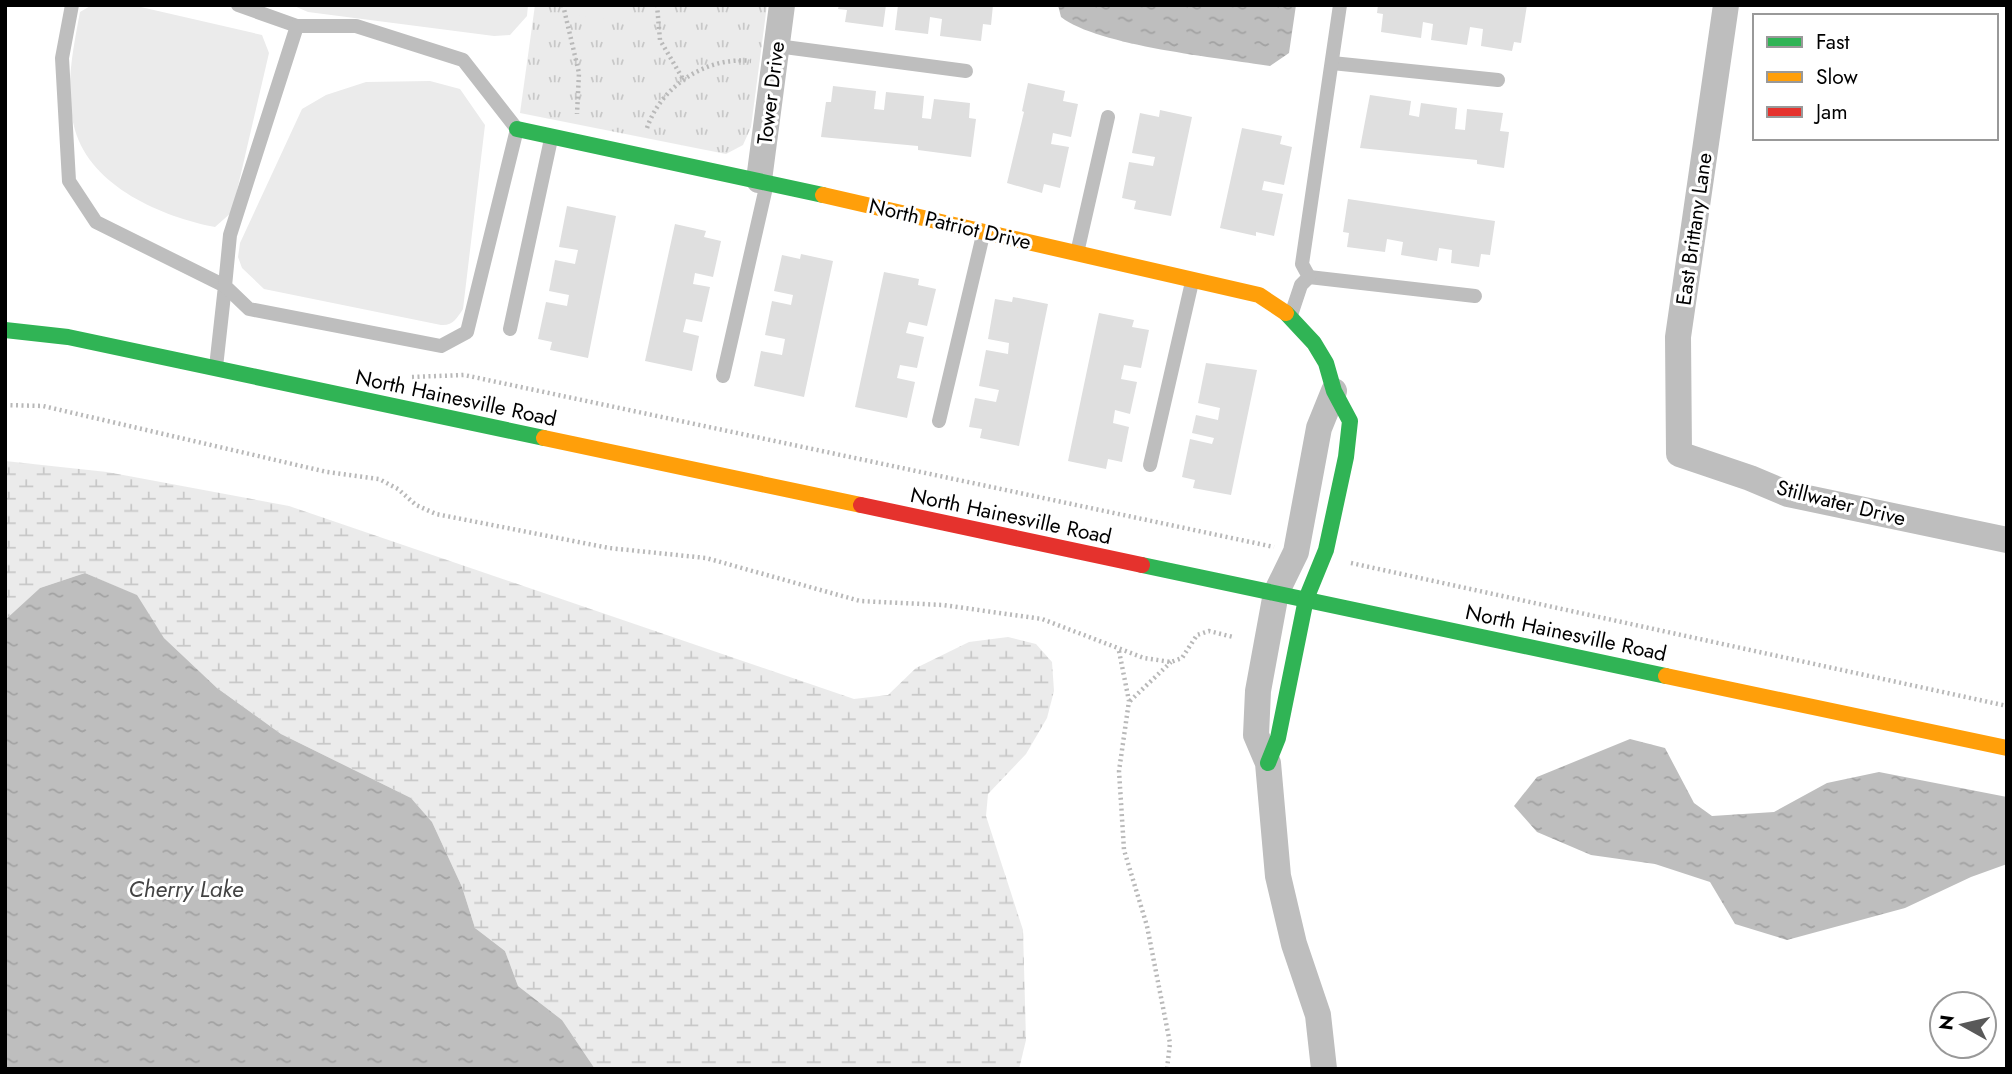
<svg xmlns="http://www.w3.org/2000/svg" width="2012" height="1074" font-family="Jost,sans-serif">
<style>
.grass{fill:url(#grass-tufts)}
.wetland{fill:url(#wetland-marsh)}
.garden{fill:#ebebeb}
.water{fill:url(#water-ripples)}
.building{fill:#dfdfdf}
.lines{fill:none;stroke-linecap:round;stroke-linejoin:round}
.path{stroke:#b9b9b9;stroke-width:4.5;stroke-dasharray:2 3.5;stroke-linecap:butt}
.lane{stroke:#bebebe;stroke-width:14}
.street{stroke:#bebebe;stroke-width:26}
.fast{stroke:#30b455;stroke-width:16}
.slow{stroke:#ff9f0a;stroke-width:16}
.jam{stroke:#e5322d;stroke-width:16}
.labels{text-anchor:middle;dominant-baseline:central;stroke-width:6;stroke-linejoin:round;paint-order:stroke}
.street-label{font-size:21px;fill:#000;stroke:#fff}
.water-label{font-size:23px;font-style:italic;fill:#434343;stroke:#fff}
</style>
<defs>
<pattern id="grass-tufts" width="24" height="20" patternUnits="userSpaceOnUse" patternTransform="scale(1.75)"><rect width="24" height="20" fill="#ebebeb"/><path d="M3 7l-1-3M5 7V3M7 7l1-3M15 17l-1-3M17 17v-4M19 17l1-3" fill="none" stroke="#c8c8c8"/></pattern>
<pattern id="wetland-marsh" width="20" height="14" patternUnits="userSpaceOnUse" patternTransform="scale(1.75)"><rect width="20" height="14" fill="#ebebeb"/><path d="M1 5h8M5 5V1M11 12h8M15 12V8" fill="none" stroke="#c8c8c8"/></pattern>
<pattern id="water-ripples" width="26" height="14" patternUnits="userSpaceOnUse" patternTransform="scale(1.75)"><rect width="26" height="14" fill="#bebebe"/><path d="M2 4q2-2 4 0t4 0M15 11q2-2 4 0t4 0" fill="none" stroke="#a2a2a2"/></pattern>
</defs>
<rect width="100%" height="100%" fill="#fff"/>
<polygon class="grass" points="535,5 767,5 751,127 743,145 726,154 520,113"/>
<polygon class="wetland" points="5,461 107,472 289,506 854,699 888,695 916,668 969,642 1008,637 1036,644 1052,662 1054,691 1047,718 1026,754 988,794 986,816 1023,930 1026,1040 1019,1069 595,1069 562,1020 518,986 505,951 475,928 462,887 432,822 411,798 281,734 217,688 164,638 136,595 85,573 40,588 5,620"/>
<g class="garden">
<path d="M92,5H132L262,35L269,53L232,212L215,227C163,217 91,187 75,130C64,93 73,49 80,12Z"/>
<polygon points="292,5 528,5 527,16 510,35 494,36 308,12"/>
<polygon points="578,5 631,5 629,22 577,15"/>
<path d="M430,81L460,89L485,125L463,309C457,318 453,326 441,325L264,289L242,268L238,257L240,243L302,109L326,95L366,82Z"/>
</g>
<g class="water">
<path d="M1058,5H1296L1289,53L1270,66C1221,58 1098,46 1061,17Z"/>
<polygon points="85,573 137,595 164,638 217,688 281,734 411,798 432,822 462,887 475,928 505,951 518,986 562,1020 595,1069 5,1069 5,620 40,588"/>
<polygon points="1630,739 1665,748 1694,803 1712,816 1774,812 1827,783 1879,772 2007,797 2007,864 1971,877 1905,908 1787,940 1735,924 1710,882 1655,864 1591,855 1537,832 1514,806 1537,777"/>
</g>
<g class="building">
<polygon points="839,5 886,5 883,27 845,22 847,10 838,9"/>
<polygon points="898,5 993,5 991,25 983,24 981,41 940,36 942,19 930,17 928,34 895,30"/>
<polygon points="1378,5 1527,5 1521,43 1514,42 1512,51 1481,46 1483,29 1470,27 1467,45 1431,40 1433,24 1423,22 1421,38 1381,32 1383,14 1377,13"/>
<polygon points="1028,83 1065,91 1063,101 1078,104 1071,137 1053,133 1051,144 1069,147 1060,188 1044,184 1042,193 1007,183 1024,112 1022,111"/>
<polygon points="833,86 876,91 874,109 884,110 886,92 924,96 922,118 931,119 934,99 970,103 969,118 976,119 971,157 918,150 918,146 821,137 826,102 831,102"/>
<polygon points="1370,95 1411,101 1409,115 1419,117 1421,103 1457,108 1455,129 1465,130 1467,109 1503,113 1500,131 1509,132 1504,168 1477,164 1477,160 1360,148"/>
<polygon points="1160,110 1192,117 1171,216 1134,209 1136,201 1122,198 1129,162 1153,166 1155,157 1132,153 1140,113 1159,117"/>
<polygon points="1242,128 1282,136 1280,144 1292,147 1284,185 1264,181 1262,190 1283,194 1274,236 1256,232 1256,236 1220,228"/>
<polygon points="1348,199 1495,221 1490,255 1481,254 1479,267 1451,263 1452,250 1439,248 1437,261 1401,255 1403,242 1387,239 1385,252 1347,247 1349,233 1343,232"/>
<polygon points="567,206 616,216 588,358 550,350 552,342 538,339 546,302 567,306 569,295 549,291 555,260 575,264 578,250 559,247"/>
<polygon points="675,224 706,231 704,237 721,241 713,277 695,273 693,284 710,287 702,322 686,319 683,332 699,336 692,371 645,361"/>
<polygon points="801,254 833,261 804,397 754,386 761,351 782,355 785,339 765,335 772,301 791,305 793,295 774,291 782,255 800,259"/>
<polygon points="884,272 919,279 918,285 936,289 927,326 909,322 906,333 924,337 917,368 900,365 897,378 915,382 907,418 855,407"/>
<polygon points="1013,297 1048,304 1019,446 980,438 982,429 969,427 975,398 996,402 999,390 979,386 986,350 1008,354 1009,343 988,339 995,299 1012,302"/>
<polygon points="1099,313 1134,320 1132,327 1149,330 1141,368 1124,365 1121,379 1137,382 1130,414 1115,410 1113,423 1129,427 1122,462 1108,459 1106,469 1068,461"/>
<polygon points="1206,363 1257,370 1231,495 1193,488 1195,480 1182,477 1190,439 1212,444 1214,438 1192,433 1196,415 1218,420 1220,408 1198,403"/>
</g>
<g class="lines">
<g class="path">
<polyline points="563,5 579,73 577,114"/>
<polyline points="657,5 660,40 683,79"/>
<path d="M647,128C661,86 707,56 751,61"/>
<polyline points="412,377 464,375 1274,547"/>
<polyline points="5,405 43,406 327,472 379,479 398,489 416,505 436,514 609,548 706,558 860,601 943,605 1042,619 1144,658 1171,662 1182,658 1197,635 1209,631 1233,637"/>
<polyline points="1351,563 2007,706"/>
<polyline points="1119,651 1129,701 1119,771 1124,850 1147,926 1170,1043 1167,1069"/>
<polyline points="1130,701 1171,662"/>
</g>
<g class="lane">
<polyline points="72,5 62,58 69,181 96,222 225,286 216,367"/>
<polyline points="238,5 297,26"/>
<polygon points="297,26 356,26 463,60 517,129 467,332 441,346 249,309 225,286 230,235"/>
<polyline points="777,46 966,71"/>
<polyline points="1332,63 1498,80"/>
<polyline points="1077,253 1108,117"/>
<polyline points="1309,277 1475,296"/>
<polyline points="1291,315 1301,285 1309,277 1302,264 1340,5"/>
<polyline points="510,329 551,139"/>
<polyline points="723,376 767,183"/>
<polyline points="939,421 983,235"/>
<polyline points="1150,465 1192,282"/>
</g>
<g class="street">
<polyline points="1726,5 1678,337 1679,454 1750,478 1788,494 2007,540"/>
<polyline points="759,180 782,5"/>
<polyline points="1324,1069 1318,1015 1294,944 1278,876 1268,763 1256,735 1258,691 1276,593 1296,552 1319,428 1334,391"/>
</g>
<g class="fast">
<polyline points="517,129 823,195"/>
<polyline points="5,330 68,337 544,438"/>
<polyline points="1142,565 1666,676"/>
<polyline points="1268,763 1278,738 1306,599 1326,550 1346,457 1350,421 1334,391 1326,363 1314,343 1286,313"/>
</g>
<g class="slow">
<polyline points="823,195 1259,295 1286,313"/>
<polyline points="544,438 861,505"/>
<polyline points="1666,676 2007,748"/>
</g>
<polyline class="jam" points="861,505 1142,565"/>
</g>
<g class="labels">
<g class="street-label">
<text transform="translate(771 93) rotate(-83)">Tower Drive</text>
<text transform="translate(950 224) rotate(13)">North Patriot Drive</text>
<text transform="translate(1694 229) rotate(-82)">East Brittany Lane</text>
<text transform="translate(456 398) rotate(12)">North Hainesville Road</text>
<text transform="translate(1841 503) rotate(14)">Stillwater Drive</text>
<text transform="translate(1011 516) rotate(12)">North Hainesville Road</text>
<text transform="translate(1566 633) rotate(12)">North Hainesville Road</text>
</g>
<g class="water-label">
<text x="186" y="889">Cherry Lake</text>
</g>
</g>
<rect width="2012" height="1074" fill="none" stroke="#000000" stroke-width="14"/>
<rect x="1753" y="14" width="245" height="126" fill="#ffffff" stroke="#999999" stroke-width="2"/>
<rect x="1767" y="37" width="35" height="10" fill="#30b455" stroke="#999999" stroke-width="2"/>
<text x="1816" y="49" font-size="21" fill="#000000">Fast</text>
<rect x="1767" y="72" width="35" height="10" fill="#ff9f0a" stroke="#999999" stroke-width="2"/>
<text x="1816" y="84" font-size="21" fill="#000000">Slow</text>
<rect x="1767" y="107" width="35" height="10" fill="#e5322d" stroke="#999999" stroke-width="2"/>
<text x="1816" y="119" font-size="21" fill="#000000">Jam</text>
<g transform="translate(1963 1025) rotate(278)"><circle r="33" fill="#ffffff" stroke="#999999" stroke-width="2"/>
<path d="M0-5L12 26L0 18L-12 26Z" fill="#595959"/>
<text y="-10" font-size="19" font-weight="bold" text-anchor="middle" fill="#000000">N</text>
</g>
</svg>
